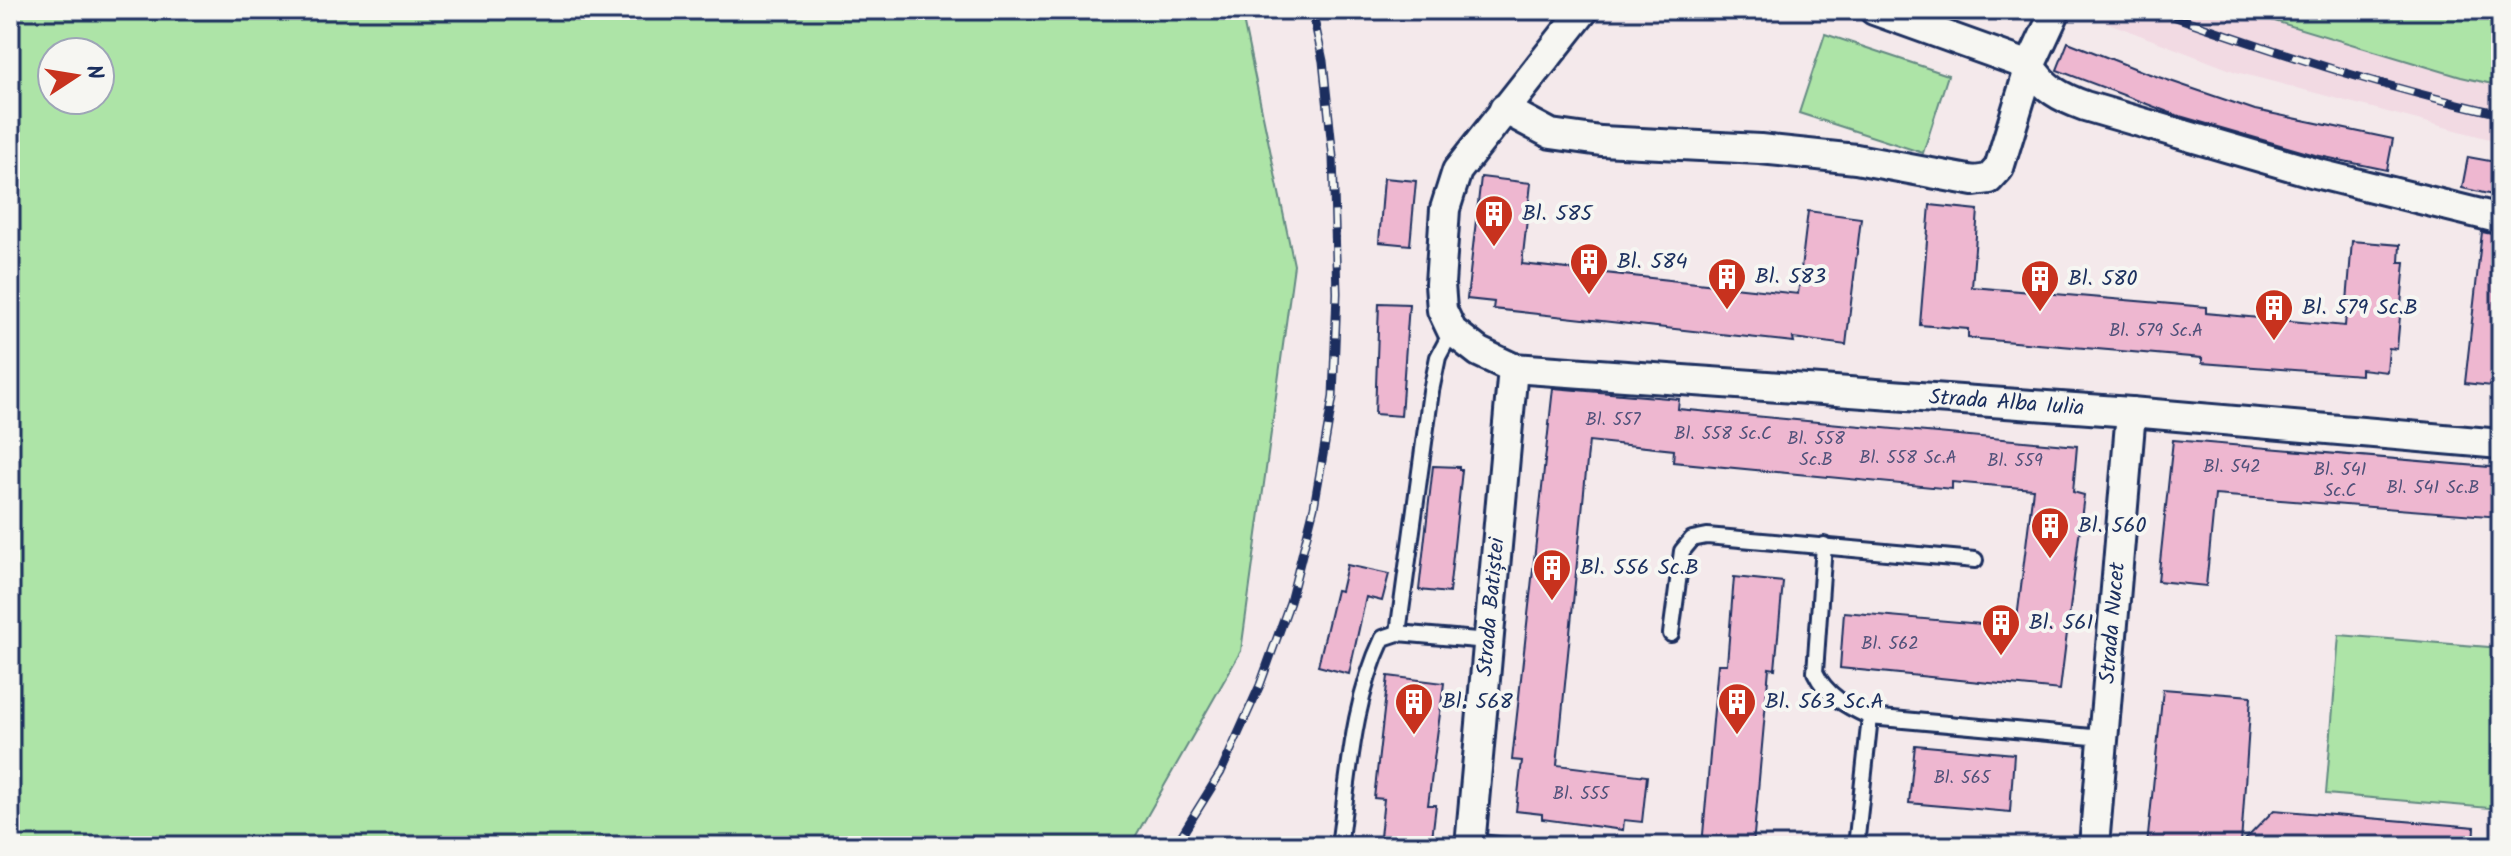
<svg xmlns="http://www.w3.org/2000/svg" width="2511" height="856" font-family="Kalam,sans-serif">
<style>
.built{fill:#f2dae3}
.green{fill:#ade4a7;stroke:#648a82;stroke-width:2;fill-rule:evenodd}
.building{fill:#eeb7d0;stroke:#1b2f5e;stroke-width:2}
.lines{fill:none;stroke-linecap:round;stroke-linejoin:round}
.lane-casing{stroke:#1b2f5e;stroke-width:20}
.street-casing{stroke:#1b2f5e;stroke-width:34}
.lane{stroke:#f6f6f2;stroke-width:14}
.street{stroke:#f6f6f2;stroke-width:28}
.rail-casing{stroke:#1b2f5e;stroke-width:9}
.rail{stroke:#f6f6f2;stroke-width:6;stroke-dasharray:18;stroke-linecap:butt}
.labels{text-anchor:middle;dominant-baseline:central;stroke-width:8;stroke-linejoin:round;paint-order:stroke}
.number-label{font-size:18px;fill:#50517a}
.poi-label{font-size:22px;fill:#1b2f5e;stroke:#f6f6f2;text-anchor:start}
.street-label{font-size:22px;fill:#1b2f5e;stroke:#f6f6f2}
</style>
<rect width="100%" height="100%" fill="#f4e9eb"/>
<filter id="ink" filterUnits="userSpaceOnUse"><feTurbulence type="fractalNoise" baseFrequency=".0125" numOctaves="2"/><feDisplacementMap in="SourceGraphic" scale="16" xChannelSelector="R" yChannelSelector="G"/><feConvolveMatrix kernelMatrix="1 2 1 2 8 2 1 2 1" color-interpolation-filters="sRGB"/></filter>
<g filter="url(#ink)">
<polygon class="built" points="2075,10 2238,10 2461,77 2501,86 2501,142 2236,72"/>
<g class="green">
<path d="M10,10H1241L1294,265L1241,651L1130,846H10ZM52,52H100V100H52Z"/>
<polygon points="2238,10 2501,10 2501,86 2461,77"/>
<polygon points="1825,34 1948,75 1923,153 1799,113"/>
<polygon points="2339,635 2501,648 2501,809 2326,794"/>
</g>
<g class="building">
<polygon points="2068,42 2144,72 2255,110 2393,139 2387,170 2315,155 2176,115 2057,70"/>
<polygon points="2468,157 2501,163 2501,197 2462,188"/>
<polygon points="1481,177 1531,183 1522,264 1798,294 1808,211 1861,218 1846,345 1793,338 1794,342 1493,309 1494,302 1467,299"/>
<polygon points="1384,178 1416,181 1410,245 1379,242"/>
<polygon points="1930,205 1978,210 1972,287 2206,307 2206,313 2345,326 2352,241 2400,245 2399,262 2405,262 2397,349 2389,348 2387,372 2361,369 2361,375 2202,363 2202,358 1968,338 1968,329 1920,325"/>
<polygon points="2482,232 2501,236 2501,387 2465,383"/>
<polygon points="1379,303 1409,304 1401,416 1375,414"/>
<polygon points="1553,388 1679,399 1678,409 2077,446 2073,492 2084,495 2060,690 1840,668 1844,612 2016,627 2033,489 1952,482 1952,489 1673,462 1674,450 1589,441 1557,765 1647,776 1642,822 1624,820 1623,830 1542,819 1542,814 1516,811 1522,761 1512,760"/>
<polygon points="2173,440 2501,468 2501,517 2215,495 2206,586 2158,581"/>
<polygon points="1433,466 1459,467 1459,470 1462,470 1449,593 1419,590"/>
<polygon points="1347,565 1389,574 1382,601 1366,597 1349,674 1318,666 1336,590 1341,591"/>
<polygon points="1734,577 1783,582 1775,669 1769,668 1753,846 1702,846 1718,664 1727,664"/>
<polygon points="1388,676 1444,683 1428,805 1436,805 1431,846 1379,846 1384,799 1374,798"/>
<polygon points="2163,689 2251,696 2241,844 2274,810 2475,827 2474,846 2147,846"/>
<polygon points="1915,745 2014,754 2010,812 1909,803"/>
</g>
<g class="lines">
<g class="lane-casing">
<g id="lane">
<path d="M1824,545L1815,672C1826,696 1847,706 1870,717L2103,738"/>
<polyline points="1398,633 1431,391 1438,357 1452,331"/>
<polyline points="1671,634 1682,551 1692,539 1707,536 1975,560"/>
<polyline points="1471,842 1507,846"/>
<path d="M1339,846C1349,776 1352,703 1383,638L1398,633L1488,641"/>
<polyline points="1856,846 1870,717"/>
</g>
</g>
<g class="street-casing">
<g id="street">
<path id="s1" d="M1584,10L1457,171L1445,209L1440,284L1442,310L1452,331L1479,352L1513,368L2131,412L2501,444"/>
<path d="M1874,10L2030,66C2045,89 2060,97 2085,106L2315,173L2501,219"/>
<polyline points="1504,109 1551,134 1601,141 1760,149 1856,159 1974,181 1989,179 1999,168 2030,66 2056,10"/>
<path id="s2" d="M1470,846L1513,368"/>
<path id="s3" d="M2094,846L2131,412"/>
</g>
</g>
<use href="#lane" class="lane"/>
<use href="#street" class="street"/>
<g class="rail-casing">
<g id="rail">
<path d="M2156,10C2269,50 2384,88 2501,114"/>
<polyline points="1175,846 1221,772 1260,685 1290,602 1314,507 1333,397 1337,293 1333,157 1323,61 1312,10"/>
</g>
</g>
<use href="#rail" class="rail"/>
</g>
</g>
<defs>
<g id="building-pin" transform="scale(2)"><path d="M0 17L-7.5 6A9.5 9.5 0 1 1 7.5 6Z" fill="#c8321e" stroke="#f6f6f2"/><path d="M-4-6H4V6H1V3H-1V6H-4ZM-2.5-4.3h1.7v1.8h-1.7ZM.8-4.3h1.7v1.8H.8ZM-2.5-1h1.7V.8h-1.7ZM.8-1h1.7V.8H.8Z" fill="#fff"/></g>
</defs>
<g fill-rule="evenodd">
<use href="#building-pin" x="1494" y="214"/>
<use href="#building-pin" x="1589" y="262"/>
<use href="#building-pin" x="1727" y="277"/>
<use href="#building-pin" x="2040" y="279"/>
<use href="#building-pin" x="2274" y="308"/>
<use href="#building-pin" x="2050" y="526"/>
<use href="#building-pin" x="1552" y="568"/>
<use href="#building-pin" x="2001" y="623"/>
<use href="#building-pin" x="1414" y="702"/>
<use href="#building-pin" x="1737" y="702"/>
</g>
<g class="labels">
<g class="number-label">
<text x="2156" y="331">Bl. 579 Sc.A</text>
<text x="1613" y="420">Bl. 557</text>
<text x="1723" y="434">Bl. 558 Sc.C</text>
<text x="1816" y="439">Bl. 558<tspan x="1816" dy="21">Sc.B</tspan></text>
<text x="1908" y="458">Bl. 558 Sc.A</text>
<text x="2015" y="461">Bl. 559</text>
<text x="2232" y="467">Bl. 542</text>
<text x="2340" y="470">Bl. 541<tspan x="2340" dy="21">Sc.C</tspan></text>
<text x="2433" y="488">Bl. 541 Sc.B</text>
<text x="1890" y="644">Bl. 562</text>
<text x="1962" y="778">Bl. 565</text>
<text x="1581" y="794">Bl. 555</text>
</g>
<g class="poi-label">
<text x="1522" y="214">Bl. 585</text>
<text x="1617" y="262">Bl. 584</text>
<text x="1755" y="277">Bl. 583</text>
<text x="2068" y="279">Bl. 580</text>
<text x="2302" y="308">Bl. 579 Sc.B</text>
<text x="2078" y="526">Bl. 560</text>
<text x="1580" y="568">Bl. 556 Sc.B</text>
<text x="2029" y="623">Bl. 561</text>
<text x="1442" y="702">Bl. 568</text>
<text x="1765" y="702">Bl. 563 Sc.A</text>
</g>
<g class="street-label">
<text stroke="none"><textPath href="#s1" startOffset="936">Strada Alba Iulia</textPath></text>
<text stroke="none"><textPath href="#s2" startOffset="240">Strada Batiștei</textPath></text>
<text stroke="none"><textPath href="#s3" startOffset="224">Strada Nucet</textPath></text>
</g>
</g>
<rect width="2511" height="856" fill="none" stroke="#f6f6f2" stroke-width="40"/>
<rect x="20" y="20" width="2471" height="816" fill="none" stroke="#1b2f5e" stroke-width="3" filter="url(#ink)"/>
<g transform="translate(76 76) rotate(78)"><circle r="38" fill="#f6f6f2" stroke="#9ea6b7" stroke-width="2"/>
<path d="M0-6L14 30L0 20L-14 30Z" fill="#c8321e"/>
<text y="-12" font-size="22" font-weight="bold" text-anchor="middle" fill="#1b2f5e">N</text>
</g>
</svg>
